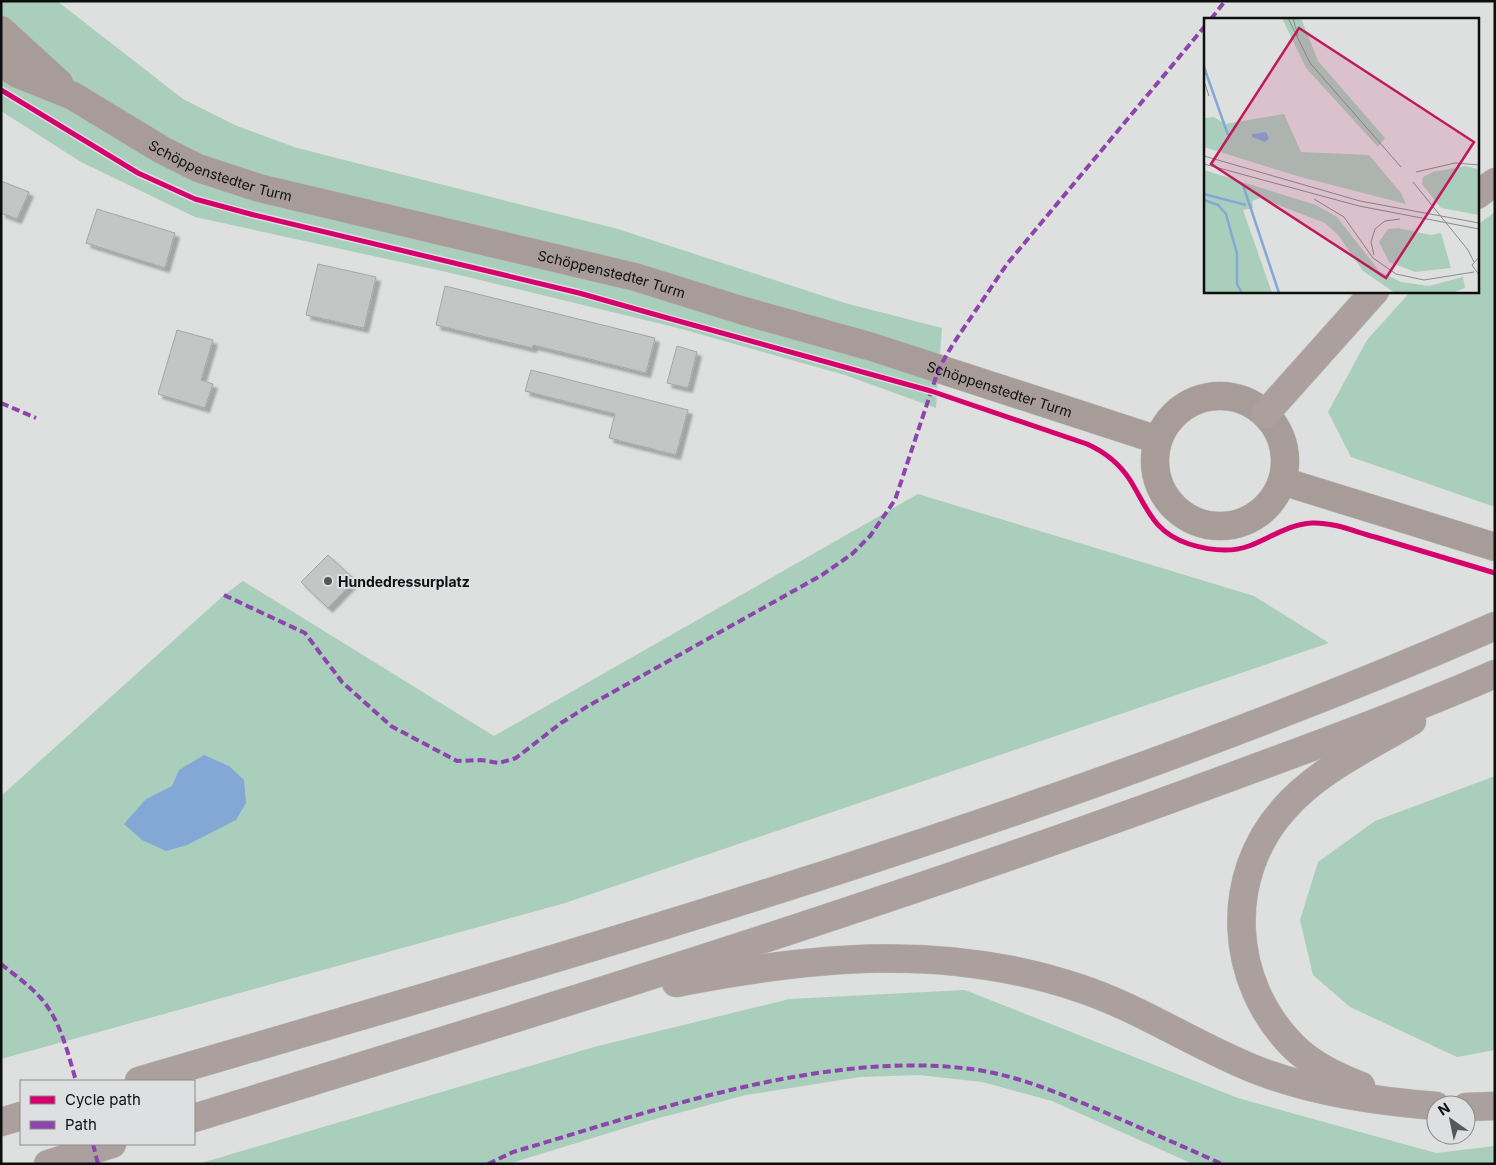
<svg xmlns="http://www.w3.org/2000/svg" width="1496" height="1165" font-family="Inter,sans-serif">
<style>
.green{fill:#aacebc}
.water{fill:#84a8d6}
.building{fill:#c4c5c5;stroke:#a5a6a6;filter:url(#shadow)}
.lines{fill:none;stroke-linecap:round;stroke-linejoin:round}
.major-casing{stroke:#b8b9b9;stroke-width:29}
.highway-casing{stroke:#b8b9b9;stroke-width:29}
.major{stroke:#a89c99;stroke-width:28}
.highway{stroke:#aca09e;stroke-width:28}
.quiet{stroke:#8e44ad;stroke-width:4;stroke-dasharray:8 4;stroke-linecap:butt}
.cycleway-casing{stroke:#dddfe0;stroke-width:8}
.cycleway{stroke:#d6006c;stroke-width:5}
.poi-dot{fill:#565757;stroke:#dddfe0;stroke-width:2}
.labels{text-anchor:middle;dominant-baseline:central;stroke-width:4;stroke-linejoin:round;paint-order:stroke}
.street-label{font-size:14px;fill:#0d0e0e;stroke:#dddfe0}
.poi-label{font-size:14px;font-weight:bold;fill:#0d0e0e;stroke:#dddfe0;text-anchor:start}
.inset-river{fill:none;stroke:#84a8d6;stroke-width:2.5}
.inset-road{fill:none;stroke:#8a8b8b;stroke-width:1}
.view{fill:#c2185b;fill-opacity:0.15;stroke:#c2185b;stroke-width:2.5}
.inset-edge{fill:none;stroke:#0d0e0e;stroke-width:2.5}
</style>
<defs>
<filter id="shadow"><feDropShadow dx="4.5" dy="4.5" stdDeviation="1" flood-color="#0004"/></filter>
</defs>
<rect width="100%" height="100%" fill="#dedfdf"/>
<g class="green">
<polygon points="1,1 57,1 183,99 237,126 297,148 618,229 845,303 942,328 936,408 845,375 678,328 451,273 195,217 81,162 1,111"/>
<polygon points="1495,212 1495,507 1351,457 1328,412 1367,340 1411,291 1477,291 1477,225"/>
<polygon points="918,494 1254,596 1329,643 565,903 1,1059 1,796 224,595 243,581 494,736"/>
<polygon points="1495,776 1495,1050 1457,1057 1350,1007 1313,975 1300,920 1318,862 1375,821"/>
<polygon points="965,990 1238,1098 1436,1153 1495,1146 1495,1164 1193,1164 1052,1101 982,1082 919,1075 860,1077 746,1095 648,1121 508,1164 198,1164 594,1047 789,999"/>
</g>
<polygon class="water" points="204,755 229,766 244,780 246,803 236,820 187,845 166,851 142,840 124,824 146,799 172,786 179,770"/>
<g class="building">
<polygon points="1,181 29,192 17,219 1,213"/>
<polygon points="97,209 175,233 165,268 86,243"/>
<polygon points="318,264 376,277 364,328 306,315"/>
<polygon points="445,286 655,338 646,373 533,345 532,348 436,325"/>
<polygon points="177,330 213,340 201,380 213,384 205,408 158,394"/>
<polygon points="677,346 697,352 688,388 667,383"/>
<polygon points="531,370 688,410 676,455 609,438 615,414 525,391"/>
<polygon points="328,555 355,580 328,608 301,582"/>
</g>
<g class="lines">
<g class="major-casing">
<g id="major">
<polyline points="1,30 59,83"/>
<path id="s1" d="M1,63L18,74L73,96L162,150L198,168L259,188L635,277L744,311L872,347L1158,440"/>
<circle cx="1220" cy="461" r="65"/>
<polyline points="1282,481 1495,547"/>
</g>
</g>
<g class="highway-casing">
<g id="highway">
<polyline points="1477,195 1495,182"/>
<polyline points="1265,414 1375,291"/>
<path d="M676,983C813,956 945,943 1079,988C1140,1008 1194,1045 1254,1069C1312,1092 1375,1101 1436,1106"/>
<path d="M139,1081C596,947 1057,817 1495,626"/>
<path d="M1361,1086C1336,1076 1312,1065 1293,1046C1229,982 1223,877 1284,809C1318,770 1369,747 1412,721"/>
<polyline points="1466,1107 1495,1106"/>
<path d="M194,1118C524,1016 854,915 1179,796C1285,757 1391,719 1495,674"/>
<polyline points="1,1122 21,1116"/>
<polyline points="48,1164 112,1144"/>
</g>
</g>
<use href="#major" class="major"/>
<use href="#highway" class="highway"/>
<g class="quiet">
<polyline points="1211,19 1225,1"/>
<polyline points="1,403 36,418"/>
<polyline points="224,595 305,633 342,682 391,726 457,761 481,760 499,763 516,758 561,723 588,706 822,575 852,554 870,536 895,500 939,368 953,344 1007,264 1205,26"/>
<path d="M1,964C17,977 38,991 49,1009C63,1031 69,1057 76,1081"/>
<polyline points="93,1144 98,1164"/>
<path d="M488,1164L513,1152C653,1111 824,1050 971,1069C1017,1075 1061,1094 1104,1112C1143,1129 1182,1146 1222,1164"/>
</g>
<g class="cycleway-casing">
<path id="cycleway" d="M1,90L138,173L195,199L254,215L579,293L664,317L931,391L1087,444C1105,452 1119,463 1130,480C1148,509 1153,532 1189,544C1208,550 1230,553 1249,546C1270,538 1289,524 1312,523C1333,522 1356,532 1375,537C1415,549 1455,561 1495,573"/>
</g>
<use href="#cycleway" class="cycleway"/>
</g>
<circle class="poi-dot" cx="328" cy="581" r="5"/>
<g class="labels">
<g class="street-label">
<text stroke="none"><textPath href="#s1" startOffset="246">Schöppenstedter Turm</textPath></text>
<text stroke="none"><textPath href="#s1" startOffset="651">Schöppenstedter Turm</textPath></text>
<text stroke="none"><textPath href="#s1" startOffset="1056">Schöppenstedter Turm</textPath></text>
</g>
<g class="poi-label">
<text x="338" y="581">Hundedressurplatz</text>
</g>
</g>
<g transform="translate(1204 18)">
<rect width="275" height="275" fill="#dedfdf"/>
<path d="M78,0H97L114,43L181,120L174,129L102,50ZM80,96L97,134L165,137L197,175L202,186L93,158L0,129V100L10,99L21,106ZM261,148L275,151V197L237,190L218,166L219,159L229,154ZM0,152L112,187L133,199L176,254L197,264L225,268L259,259L261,270L248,275H191L159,253L135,218L121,205L56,180L48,183L49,190L39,192L68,275H0ZM194,210L227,217L237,215L247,250L211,254L185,244L175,224L184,211Z" fill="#aacebc"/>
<path d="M62,114L65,120L61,124L48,119V116Z" fill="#84a8d6"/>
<path class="inset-river" d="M0,49L24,117M39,167L75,275M0,176L42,187M0,182L14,187L22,196L33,236V266L38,275"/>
<path class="inset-road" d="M84,0L106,45L197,149M89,0L94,18M0,63L5,78M0,138L156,183L275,205M0,146L155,188L275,211M212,154L251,145L275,147M209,164L264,232L270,244M110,181L140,199L169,240L192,256L220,262L270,254M170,237L167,224L171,211L181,203L196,201M275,239L268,247L275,257"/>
<path class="view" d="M95,10L270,124L182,260L7,146Z"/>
<rect width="275" height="275" class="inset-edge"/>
</g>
<rect width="1496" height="1165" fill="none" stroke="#0d0e0e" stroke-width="5"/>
<rect x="20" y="1080" width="175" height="65" fill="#dddfe0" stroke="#8a8b8c"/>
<rect x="30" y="1096" width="25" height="8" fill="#d6006c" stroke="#8a8b8c"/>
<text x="65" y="1105" font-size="15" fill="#0d0e0e">Cycle path</text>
<rect x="30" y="1121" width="25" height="8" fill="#8e44ad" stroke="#8a8b8c"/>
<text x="65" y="1130" font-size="15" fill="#0d0e0e">Path</text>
<g transform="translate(1451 1120) rotate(327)"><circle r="24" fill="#dddfe0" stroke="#8a8b8c"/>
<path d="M0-4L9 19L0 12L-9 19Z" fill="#565757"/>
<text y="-8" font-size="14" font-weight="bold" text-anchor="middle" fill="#0d0e0e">N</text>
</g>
</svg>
